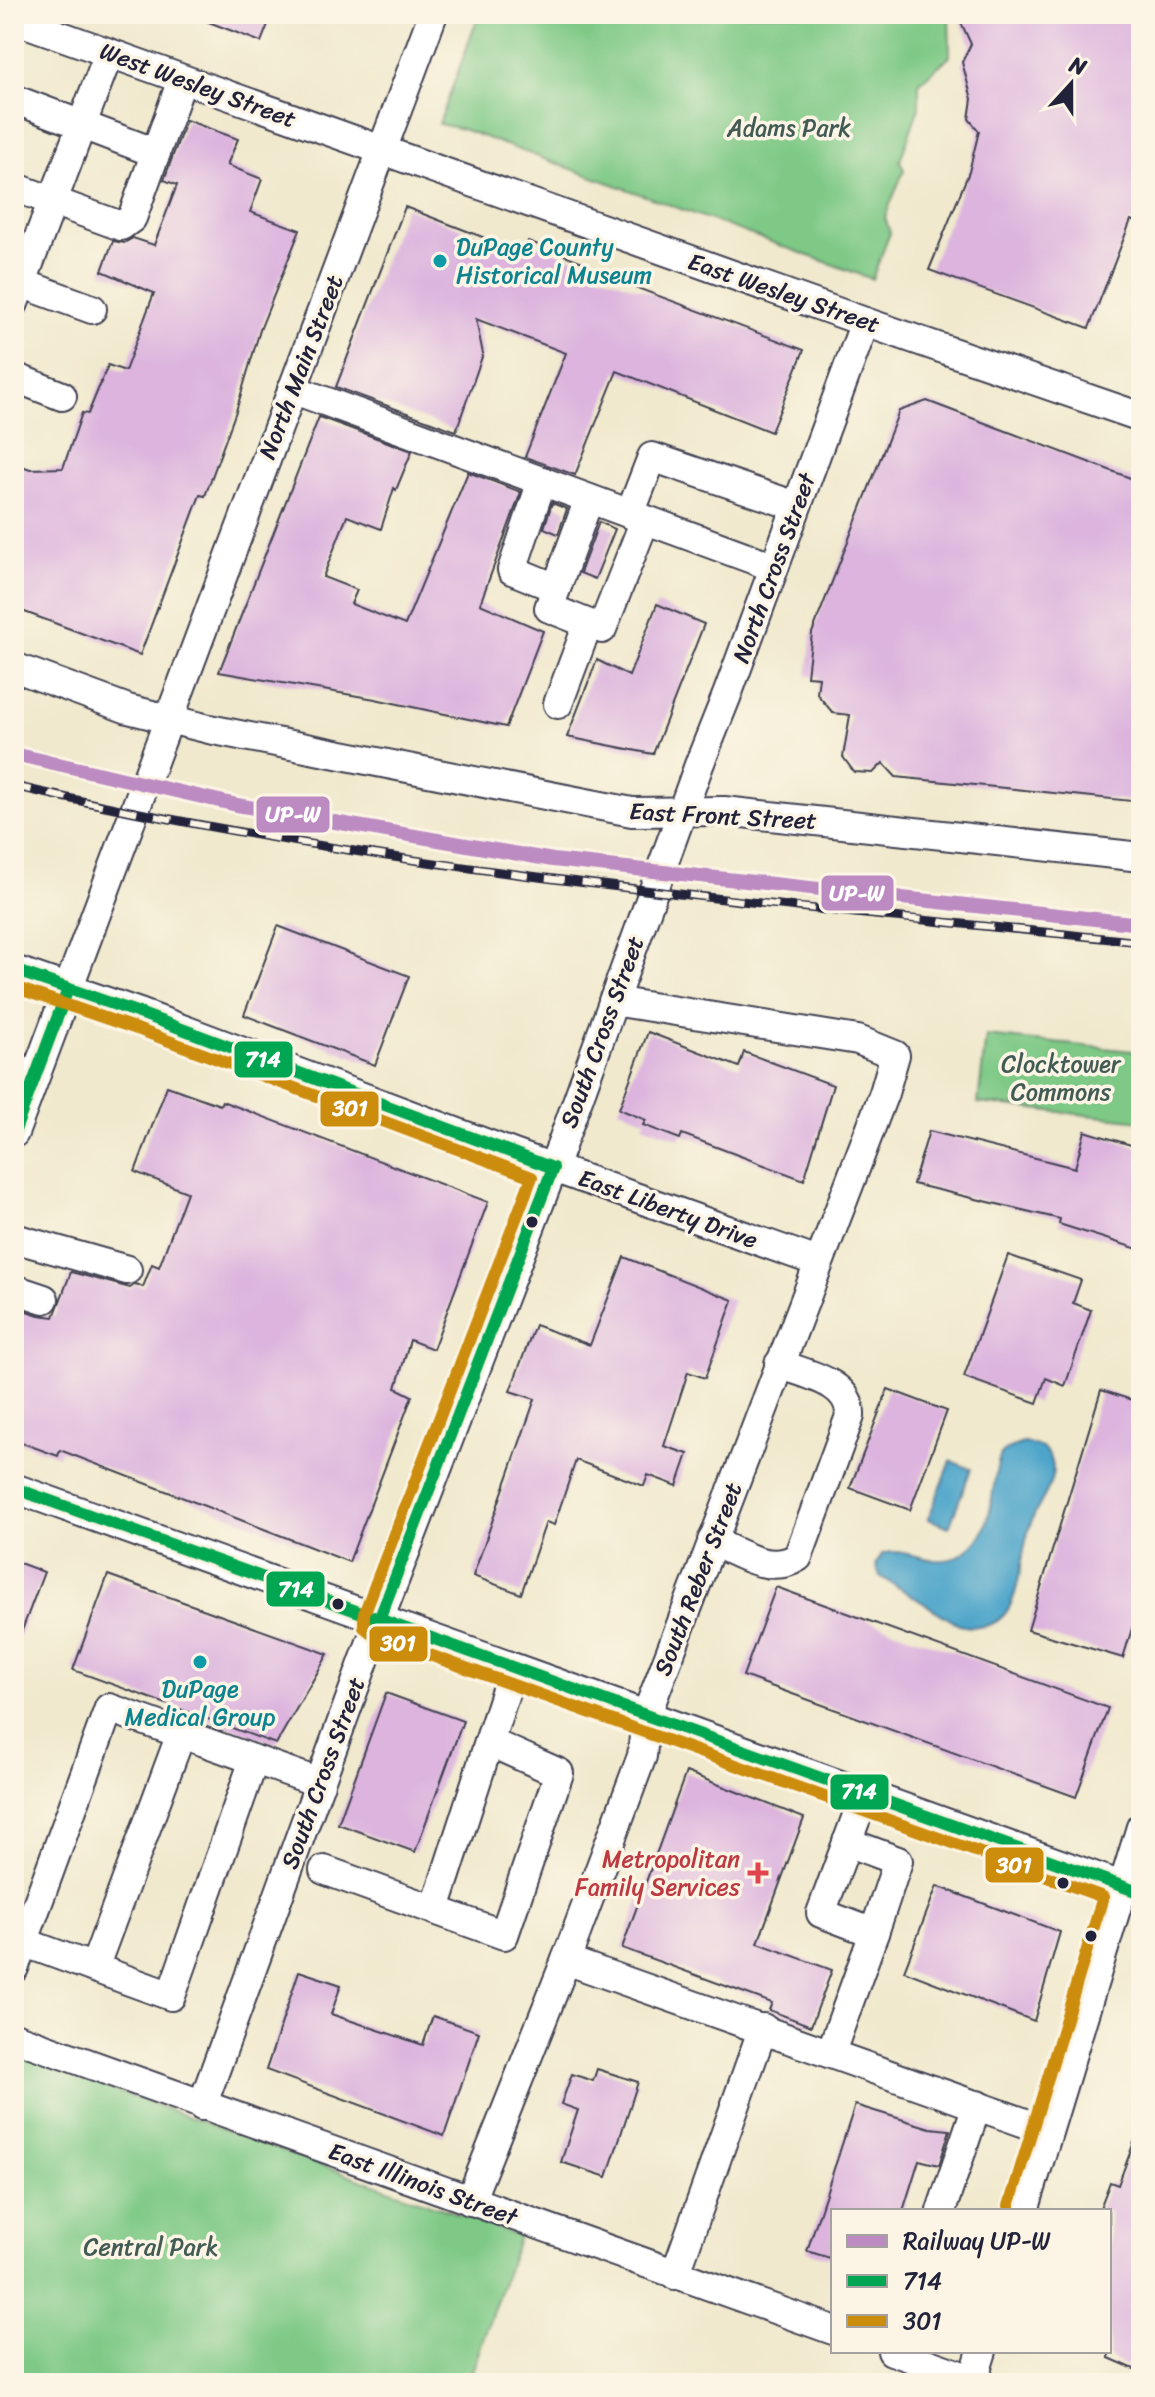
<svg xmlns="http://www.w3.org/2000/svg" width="1155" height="2397" font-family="Sriracha,sans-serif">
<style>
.green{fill:#7ec986;stroke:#507660;stroke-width:2}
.water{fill:#4da5ca;stroke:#386482;stroke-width:2}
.building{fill:#dcb4de}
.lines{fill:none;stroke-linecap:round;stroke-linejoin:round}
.minor-casing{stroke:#414051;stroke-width:32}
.minor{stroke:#fff;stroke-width:28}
.rail-casing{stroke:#22223b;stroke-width:9}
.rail{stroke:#fcf5e5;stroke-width:6;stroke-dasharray:18;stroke-linecap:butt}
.bus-1-casing{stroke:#fcf5e5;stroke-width:18}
.bus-2-casing{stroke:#fcf5e5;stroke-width:18}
.bus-1{stroke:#00a651;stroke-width:12}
.bus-2{stroke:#cc8c0c;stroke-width:12}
.rail-1-casing{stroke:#fcf5e5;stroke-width:20}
.rail-1{stroke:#bc8bc1;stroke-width:14}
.culture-dot{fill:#0f9aa8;stroke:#fcf5e5;stroke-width:3}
.bus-dot{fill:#22223b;stroke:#fcf5e5;stroke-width:3}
.health-dot{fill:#e0444e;stroke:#fcf5e5;stroke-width:3}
.labels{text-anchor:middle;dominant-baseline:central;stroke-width:7;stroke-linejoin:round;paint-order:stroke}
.street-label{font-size:24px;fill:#22223b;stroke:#fcf5e5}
.park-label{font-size:24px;fill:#425c55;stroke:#fcf5e5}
.culture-label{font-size:24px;fill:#0d838f;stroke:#fcf5e5;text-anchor:start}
.health-label{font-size:24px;fill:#be3a42;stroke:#fcf5e5;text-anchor:end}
.line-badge{stroke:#fcf5e5;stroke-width:3}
.badge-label{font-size:22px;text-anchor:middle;font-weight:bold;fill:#fff}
</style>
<rect width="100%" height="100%" fill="#fcf5e5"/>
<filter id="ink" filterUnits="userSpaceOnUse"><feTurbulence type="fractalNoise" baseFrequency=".0125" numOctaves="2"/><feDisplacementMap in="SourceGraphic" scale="16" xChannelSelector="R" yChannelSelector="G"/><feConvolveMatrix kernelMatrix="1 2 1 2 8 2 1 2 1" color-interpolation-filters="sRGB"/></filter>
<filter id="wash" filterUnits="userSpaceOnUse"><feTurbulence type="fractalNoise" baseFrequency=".006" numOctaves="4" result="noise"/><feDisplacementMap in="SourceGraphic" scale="32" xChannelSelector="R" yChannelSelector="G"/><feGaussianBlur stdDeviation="1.8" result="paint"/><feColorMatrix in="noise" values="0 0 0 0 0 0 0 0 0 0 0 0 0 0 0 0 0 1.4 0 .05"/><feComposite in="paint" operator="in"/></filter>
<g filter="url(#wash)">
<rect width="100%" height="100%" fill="#f0e9cd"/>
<g class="green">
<polygon points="479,14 949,14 950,56 919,83 919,107 900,161 904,170 885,217 890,233 872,279 462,129 439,124"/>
<polygon points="986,1036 1141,1052 1141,1121 978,1103"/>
<polygon points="14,2054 519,2236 468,2383 14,2383"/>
</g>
<g class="water">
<path d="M1023,1443C1038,1444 1052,1450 1053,1468C1053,1487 1039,1503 1032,1520C1014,1564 1028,1640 959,1625L880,1576L876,1565L882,1554C910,1545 933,1571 960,1555C992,1538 990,1504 996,1473C997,1468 998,1460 1001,1455C1006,1448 1015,1446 1023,1443Z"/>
<polygon points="951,1461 971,1469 949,1527 928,1519"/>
</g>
<g id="blocks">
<g class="building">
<polygon points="193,14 272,14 261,42 193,16"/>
<polygon points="957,14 1141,14 1141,224 1131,220 1089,328 929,270 969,172 979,131 969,119 972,99 962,62 971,44"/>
<polygon points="186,120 238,139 227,165 262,179 250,212 300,230 260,330 236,411 205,496 200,495 140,655 14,608 14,463 30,469 63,468 82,413 88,414 108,365 125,371 154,293 102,271 113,241 124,243 133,238 154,245 177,185 164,180"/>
<polygon points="405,207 524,253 528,241 588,264 586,269 804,350 771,432 617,371 575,475 525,457 566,353 476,319 483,354 456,431 336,387"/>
<polygon points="927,401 1141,482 1141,802 896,777 883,763 873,773 854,772 843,757 850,715 833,713 817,694 819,677 807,676 812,633 899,411"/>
<polygon points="319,417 412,451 396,490 394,488 381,529 347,516 323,577 357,590 351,604 405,625 468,472 521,492 480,604 543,631 506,727 375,699 219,672"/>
<polygon points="552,503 567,509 558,534 544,528"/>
<polygon points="599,522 615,529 595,579 580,573"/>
<polygon points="657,604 704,624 653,754 567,737 597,660 629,676"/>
<polygon points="278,926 409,976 375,1065 244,1015"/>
<polygon points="648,1032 739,1067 744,1052 833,1085 804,1180 682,1134 680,1139 643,1125 646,1120 619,1109"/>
<polygon points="167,1086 220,1105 222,1101 488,1202 433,1349 410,1340 396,1388 412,1396 349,1562 60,1450 58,1456 14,1440 14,1307 39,1315 54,1317 71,1272 130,1288 136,1284 143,1287 152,1264 159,1267 187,1192 135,1172"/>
<polygon points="929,1131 1075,1168 1085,1131 1141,1148 1141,1250 1059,1224 1060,1219 913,1184"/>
<polygon points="1008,1255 1081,1280 1073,1303 1091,1310 1065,1386 1046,1378 1037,1403 964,1377"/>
<polygon points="624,1257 733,1300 705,1378 688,1372 664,1446 688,1454 677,1486 648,1475 644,1486 576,1460 554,1525 546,1522 521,1594 473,1576 535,1399 510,1391 535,1325 590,1345"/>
<polygon points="888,1389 947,1411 910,1510 850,1488"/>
<polygon points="1101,1390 1141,1403 1141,1599 1123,1658 1028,1630"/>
<polygon points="14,1561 44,1572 16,1646 14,1645"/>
<polygon points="108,1575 328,1654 276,1744 73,1670"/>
<polygon points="776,1587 1108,1708 1076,1797 743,1676"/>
<polygon points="386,1693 463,1721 415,1852 338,1824"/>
<polygon points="686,1772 804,1818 758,1943 832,1970 811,2026 769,2010 772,2003 622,1948"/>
<polygon points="937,1886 1060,1932 1034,2021 904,1971"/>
<polygon points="299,1971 341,1985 331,2014 423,2045 433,2016 479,2032 444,2136 266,2070"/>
<polygon points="597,2069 638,2082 607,2177 561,2162 578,2110 561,2104 572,2074 593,2081"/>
<polygon points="855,2105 930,2128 950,2130 939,2165 919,2160 903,2211 833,2211 833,2259 807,2251"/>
<polygon points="1139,2129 1141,2130 1141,2372 1109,2358 1109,2211 1099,2211 1110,2182 1118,2185"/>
</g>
</g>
</g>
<g filter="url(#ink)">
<use href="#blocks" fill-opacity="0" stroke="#414051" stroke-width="2"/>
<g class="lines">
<g class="minor-casing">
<g id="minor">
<polyline points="14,19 865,322 1141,417"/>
<polyline points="16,100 156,153"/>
<polyline points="14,187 121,226 132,218 182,80"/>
<polyline points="21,283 92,309"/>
<polyline points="14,303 109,53"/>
<polyline points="14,377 62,396"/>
<polyline points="292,389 774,567"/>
<polyline points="542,481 512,570 556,588"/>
<polyline points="589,499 549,608 602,629 645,520"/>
<polyline points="630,514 652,457 796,506"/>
<polyline points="14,667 128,709 209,729 632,812 724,811 1141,857"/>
<polyline points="558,704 588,624"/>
<polyline points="14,970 142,1014 514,1154 818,1262"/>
<polyline points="14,1133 433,14"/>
<polyline points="14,1238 127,1270"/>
<polyline points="14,1289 44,1299"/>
<polyline points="14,1488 1141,1893"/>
<path d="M712,1541C739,1553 770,1575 798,1557L850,1416C852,1382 805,1374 779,1364"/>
<polyline points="847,1842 898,1861 874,1933"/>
<polyline points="324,1870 504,1935 559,1773 489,1742"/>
<polyline points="435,1909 513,1668"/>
<polyline points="23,1942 171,1996 254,1760"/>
<polyline points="566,1960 1048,2131"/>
<polyline points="14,1968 109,1708 320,1783"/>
<polyline points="94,1968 181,1734"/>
<polyline points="14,2037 833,2330"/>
<polyline points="831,2052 874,1933 821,1913 865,1794"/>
<polyline points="202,2106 379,1620 553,1168 699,765 727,695 865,322"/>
<polyline points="470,2201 566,1960 642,1756 646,1716 884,1093 895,1055 858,1040 613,1001"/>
<polyline points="941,2211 977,2105"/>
<polyline points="1024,2211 1141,1827"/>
<polyline points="675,2275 763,2028"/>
<polyline points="892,2351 983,2383"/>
<polyline points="972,2383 982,2351"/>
</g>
</g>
<use href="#minor" class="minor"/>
<g class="rail-casing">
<path id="rail" d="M14,786C384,872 764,903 1141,942"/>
</g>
<use href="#rail" class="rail"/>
<g class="bus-1-casing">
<g id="bus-1">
<polyline points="14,970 142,1014 553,1168 379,1620"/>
<polyline points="14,1133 68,989"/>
<polyline points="14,1488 1141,1893"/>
</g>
</g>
<g class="bus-2-casing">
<polyline id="bus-2" points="14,987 137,1029 532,1177 364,1614 364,1627 374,1635 1103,1897 1009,2206"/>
</g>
<use href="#bus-1" class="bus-1"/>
<use href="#bus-2" class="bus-2"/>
<g class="rail-1-casing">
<polyline id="rail-1" points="14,754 237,805 553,860 1141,924"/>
</g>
<use href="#rail-1" class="rail-1"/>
</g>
</g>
<g class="culture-dot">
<circle cx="440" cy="261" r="8"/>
<circle cx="200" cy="1662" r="8"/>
</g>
<g class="bus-dot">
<circle cx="532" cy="1222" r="7"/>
<circle cx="338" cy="1604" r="7"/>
<circle cx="1063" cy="1883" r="7"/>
<circle cx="1091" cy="1936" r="7"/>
</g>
<path class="health-dot" d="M754 1861h8v8h8v8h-8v8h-8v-8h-8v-8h8z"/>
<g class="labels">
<g class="street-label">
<text transform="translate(198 85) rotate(20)">West Wesley Street</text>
<text transform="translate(784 293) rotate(19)">East Wesley Street</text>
<text transform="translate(301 367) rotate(-69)">North Main Street</text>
<text transform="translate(774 568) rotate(-70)">North Cross Street</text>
<text transform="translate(723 816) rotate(3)">East Front Street</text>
<text transform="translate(602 1032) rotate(-70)">South Cross Street</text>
<text transform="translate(668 1209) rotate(20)">East Liberty Drive</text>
<text transform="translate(698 1579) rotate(-69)">South Reber Street</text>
<text transform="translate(323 1773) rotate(-70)">South Cross Street</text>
<text transform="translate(423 2184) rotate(20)">East Illinois Street</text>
</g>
<g class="park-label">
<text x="789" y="128">Adams Park</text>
<text x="1061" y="1064">Clocktower<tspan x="1061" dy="28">Commons</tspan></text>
<text x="151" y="2247">Central Park</text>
</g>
<g class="culture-label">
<text x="456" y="247">DuPage County<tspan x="456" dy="28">Historical Museum</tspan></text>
<text x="200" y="1689" text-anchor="middle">DuPage<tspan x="200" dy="28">Medical Group</tspan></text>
</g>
<g class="health-label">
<text x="740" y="1859">Metropolitan<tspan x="740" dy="28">Family Services</tspan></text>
</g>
</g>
<g class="line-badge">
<rect x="255" y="795" width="76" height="39" rx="8" fill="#bc8bc1"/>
<rect x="820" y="874" width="75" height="38" rx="8" fill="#bc8bc1"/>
<rect x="233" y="1040" width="61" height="39" rx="8" fill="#00a651"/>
<rect x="319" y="1090" width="61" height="38" rx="8" fill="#cc8c0c"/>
<rect x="265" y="1570" width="61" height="38" rx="8" fill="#00a651"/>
<rect x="368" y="1625" width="61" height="38" rx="8" fill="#cc8c0c"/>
<rect x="829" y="1773" width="61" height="38" rx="8" fill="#00a651"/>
<rect x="984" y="1846" width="61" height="38" rx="8" fill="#cc8c0c"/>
</g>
<g class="badge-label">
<text x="293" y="822">UP-W</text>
<text x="857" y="901">UP-W</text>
<text x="263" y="1067">714</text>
<text x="350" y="1116">301</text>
<text x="296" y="1597">714</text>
<text x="398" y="1651">301</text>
<text x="859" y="1799">714</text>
<text x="1014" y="1873">301</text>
</g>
<rect width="1155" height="2397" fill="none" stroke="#fcf5e5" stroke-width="48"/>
<rect x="831" y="2209" width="280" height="144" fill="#fcf5e5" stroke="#a5a1a1" stroke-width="2"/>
<rect x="847" y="2235" width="40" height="12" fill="#bc8bc1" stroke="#a5a1a1" stroke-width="2"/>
<text x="903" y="2249" font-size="24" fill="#22223b">Railway UP-W</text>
<rect x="847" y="2275" width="40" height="12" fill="#00a651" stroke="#a5a1a1" stroke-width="2"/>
<text x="903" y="2289" font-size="24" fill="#22223b">714</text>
<rect x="847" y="2315" width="40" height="12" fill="#cc8c0c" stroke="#a5a1a1" stroke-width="2"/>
<text x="903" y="2329" font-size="24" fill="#22223b">301</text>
<g transform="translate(1071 84) rotate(21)" stroke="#fcf5e5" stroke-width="6" paint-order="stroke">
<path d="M0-6L14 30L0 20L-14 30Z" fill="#22223b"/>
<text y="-12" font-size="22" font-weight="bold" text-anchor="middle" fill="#22223b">N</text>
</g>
</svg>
